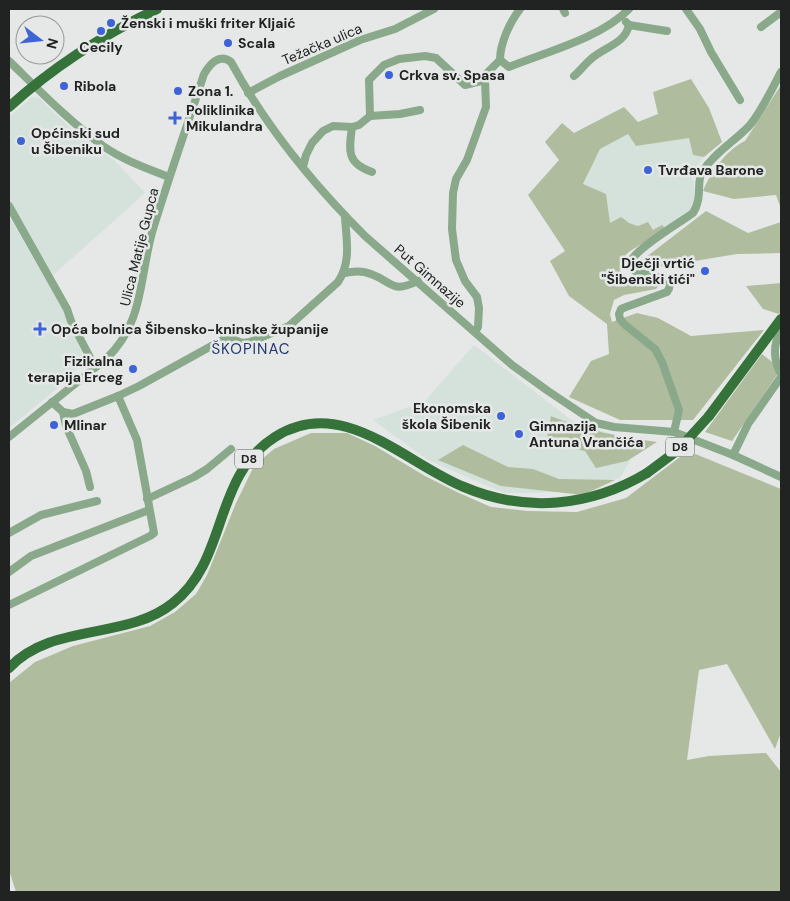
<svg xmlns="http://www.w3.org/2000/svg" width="790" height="901" font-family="'DM Sans',sans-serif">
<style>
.built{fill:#d5e1db}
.green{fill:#b0bc9e}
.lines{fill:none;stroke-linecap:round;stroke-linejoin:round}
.minor{stroke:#89a98a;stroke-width:8}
.major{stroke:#35733b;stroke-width:10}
.major-bridge{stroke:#35733b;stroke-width:10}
.poi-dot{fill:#3e63d5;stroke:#e5e8e7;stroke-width:2}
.labels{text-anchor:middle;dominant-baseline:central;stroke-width:5;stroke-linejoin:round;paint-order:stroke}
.shield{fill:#e5e8e7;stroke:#5c5e5d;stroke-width:1}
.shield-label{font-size:12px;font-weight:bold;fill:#212322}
.poi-label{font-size:14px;font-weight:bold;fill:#212322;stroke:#e5e8e7;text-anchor:start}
.street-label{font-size:14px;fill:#212322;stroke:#e5e8e7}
.neighbourhood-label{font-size:15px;letter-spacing:1px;fill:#243870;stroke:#e5e8e7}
</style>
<rect width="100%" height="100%" fill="#e5e8e7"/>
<g class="built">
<polygon points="32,97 39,98 74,131 116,162 145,193 53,275 9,199 9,117"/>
<polygon points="628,134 636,146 689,138 693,154 704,157 693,172 695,205 690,211 665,228 653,230 629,223 609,223 583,185 600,149"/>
<polygon points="9,216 66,315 84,358 80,366 65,379 61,385 9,428"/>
<polygon points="474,345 570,419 580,424 640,443 620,478 583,490 535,493 504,493 428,460 373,420 425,401"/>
</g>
<g class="green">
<path d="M691,79L709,108L722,142L704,157L693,155L689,138L636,146L628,134L600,149L583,184L606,194L610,223L621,217L629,223L638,226L648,222L653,230L662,225L665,228C659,233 652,238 645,242C631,251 622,252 620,271L629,278L659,285L656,289L624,295L614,300L610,314L612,322L637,313L658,318L691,336L764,330L693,420H620L569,397L591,361L609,354L607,324L569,296L550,261L565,251L528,195L559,160L545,142L562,123L574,133L624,107L638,122L658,114L653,92Z"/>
<path d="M781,85V209L776,195L734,199L703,191C711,172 726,150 745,141Z"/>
<polygon points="706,211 748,233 781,222 781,253 737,254 652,268 641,261"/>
<polygon points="781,283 781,311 779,314 763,309 746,286"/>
<polygon points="762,354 781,369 732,441 705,432"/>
<path d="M551,416C584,430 621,437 657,442L627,461L596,468L585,451L546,444Z"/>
<polygon points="311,433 347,433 375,446 425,476 459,493 491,507 528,511 577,512 626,498 688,451 781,489 781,732 775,749 727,664 699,670 687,760 709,756 766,753 781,772 781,892 16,892 9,870 9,683 35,662 73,646 150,626 175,612 196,594 207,575 236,503 254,466 274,449"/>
<polygon points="463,445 508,467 533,469 559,479 615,480 583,495 501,486 438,460"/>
</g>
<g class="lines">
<g class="minor">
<polyline points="563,9 565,13"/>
<polyline points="686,9 700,29 711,52 740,100"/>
<polyline points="626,22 629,25 667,31"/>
<polyline points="761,27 781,12"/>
<path d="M500,60L509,67C546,52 601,38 629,9"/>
<path d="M9,61C39,90 69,121 103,146C123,160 146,168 169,177"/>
<path d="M574,76C580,71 585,64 591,59C604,47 625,44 629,25"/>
<polyline points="248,93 280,76 360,40 395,29 434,9"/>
<polyline points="370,116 369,80 384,65 399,59 425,56 436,58 465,85 485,80"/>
<path d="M352,127C349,150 346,163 372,172"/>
<polyline points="303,167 306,155 312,143 323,131 333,126 352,127 359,125 370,116 400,114 420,110"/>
<polyline points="9,206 67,309 71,321 95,367"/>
<path d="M344,273C353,271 362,270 371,274C393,282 391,294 418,281"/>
<path d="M475,332L478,327L479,308L477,297L465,281L456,260L452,229L453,193L456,179L467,160L486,107L485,80L487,73L500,60C500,43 510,22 520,9"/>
<path d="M781,332C772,344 774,362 781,374"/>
<path d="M52,402L63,412L73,414L118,396L139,386L224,339L230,338L242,343L250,342L289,326L338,282C352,261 346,239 345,216"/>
<polyline points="63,412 66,426 86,471 90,487"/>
<path d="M674,432L679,410L662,362L655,349L624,324L620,319L619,314L621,309L626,307L667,292C670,288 671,285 668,280L636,272C632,269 629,264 632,259C643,244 678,224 693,213C703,198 696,182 702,172C714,153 735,141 749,126C760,114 773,87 781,72"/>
<path d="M9,437L106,359C145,322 139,276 153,229C169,177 187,126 204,74C210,64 219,53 231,62C265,125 314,185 365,236L512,365L548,391L596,423L614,427L674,432L733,455L781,477"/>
<polyline points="733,455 748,424 781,377"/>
<polyline points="147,499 194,477 207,469 231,449"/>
<polyline points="9,533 41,515 97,501"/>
<polyline points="9,572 31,556 149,510"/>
<polyline points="9,605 150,536 154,533 137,440 118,396"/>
</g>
<g class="major">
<path d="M9,107C53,67 103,35 157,9"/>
<polyline points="709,416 781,319"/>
<path d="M9,668C52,622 126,641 173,603C229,559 212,477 275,437C342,394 405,463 464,487C525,513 590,507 647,473"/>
</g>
<polyline class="major-bridge" points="647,473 678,450 709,416"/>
</g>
<g class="poi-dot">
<circle cx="111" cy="23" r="5"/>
<circle cx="101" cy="31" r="5"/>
<circle cx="228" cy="43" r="5"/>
<circle cx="389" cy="75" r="5"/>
<circle cx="64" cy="86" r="5"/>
<circle cx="178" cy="91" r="5"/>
<path d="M172.5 110.5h5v5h5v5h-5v5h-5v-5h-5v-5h5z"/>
<circle cx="21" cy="141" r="5"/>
<circle cx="648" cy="170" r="5"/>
<circle cx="705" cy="271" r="5"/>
<path d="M37.5 321.5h5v5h5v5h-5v5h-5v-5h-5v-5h5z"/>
<circle cx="133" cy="369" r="5"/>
<circle cx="501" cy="416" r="5"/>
<circle cx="54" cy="425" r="5"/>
<circle cx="519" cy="434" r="5"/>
</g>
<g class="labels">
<g class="shield">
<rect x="666" y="437.5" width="28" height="19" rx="4"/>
<rect x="235" y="449.5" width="28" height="19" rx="4"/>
</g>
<g class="shield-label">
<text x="680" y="447">D8</text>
<text x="249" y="459">D8</text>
</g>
<g class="poi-label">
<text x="121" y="23">Ženski i muški friter Kljaić</text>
<text x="238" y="43">Scala</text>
<text x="101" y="47" text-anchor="middle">Cecily</text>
<text x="399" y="75">Crkva sv. Spasa</text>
<text x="74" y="86">Ribola</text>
<text x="188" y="91">Zona 1.</text>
<text x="186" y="110">Poliklinika<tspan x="186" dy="16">Mikulandra</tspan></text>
<text x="31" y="133">Općinski sud<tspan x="31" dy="16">u Šibeniku</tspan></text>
<text x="658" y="170">Tvrđava Barone</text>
<text x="695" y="263" text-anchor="end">Dječji vrtić<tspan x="695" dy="16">"Šibenski tići"</tspan></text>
<text x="51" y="329">Opća bolnica Šibensko-kninske županije</text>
<text x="123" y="361" text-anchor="end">Fizikalna<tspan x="123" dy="16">terapija Erceg</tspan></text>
<text x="491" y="408" text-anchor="end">Ekonomska<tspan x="491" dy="16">škola Šibenik</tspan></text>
<text x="64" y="425">Mlinar</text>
<text x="529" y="426">Gimnazija<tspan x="529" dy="16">Antuna Vrančića</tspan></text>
</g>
<g class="street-label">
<text transform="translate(322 44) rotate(-23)">Težačka ulica</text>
<text transform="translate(139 247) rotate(-76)">Ulica Matije Gupca</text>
<text transform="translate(430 276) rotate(41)">Put Gimnazije</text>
</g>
<g class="neighbourhood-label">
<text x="251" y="349">ŠKOPINAC</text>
</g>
</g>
<rect width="790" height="901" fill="none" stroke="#212322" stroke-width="20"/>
<g transform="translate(40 40) rotate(106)"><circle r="24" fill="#e5e8e7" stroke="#979998"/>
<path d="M0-4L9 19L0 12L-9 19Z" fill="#3e63d5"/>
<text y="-8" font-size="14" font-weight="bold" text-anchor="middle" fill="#212322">N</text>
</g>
</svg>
